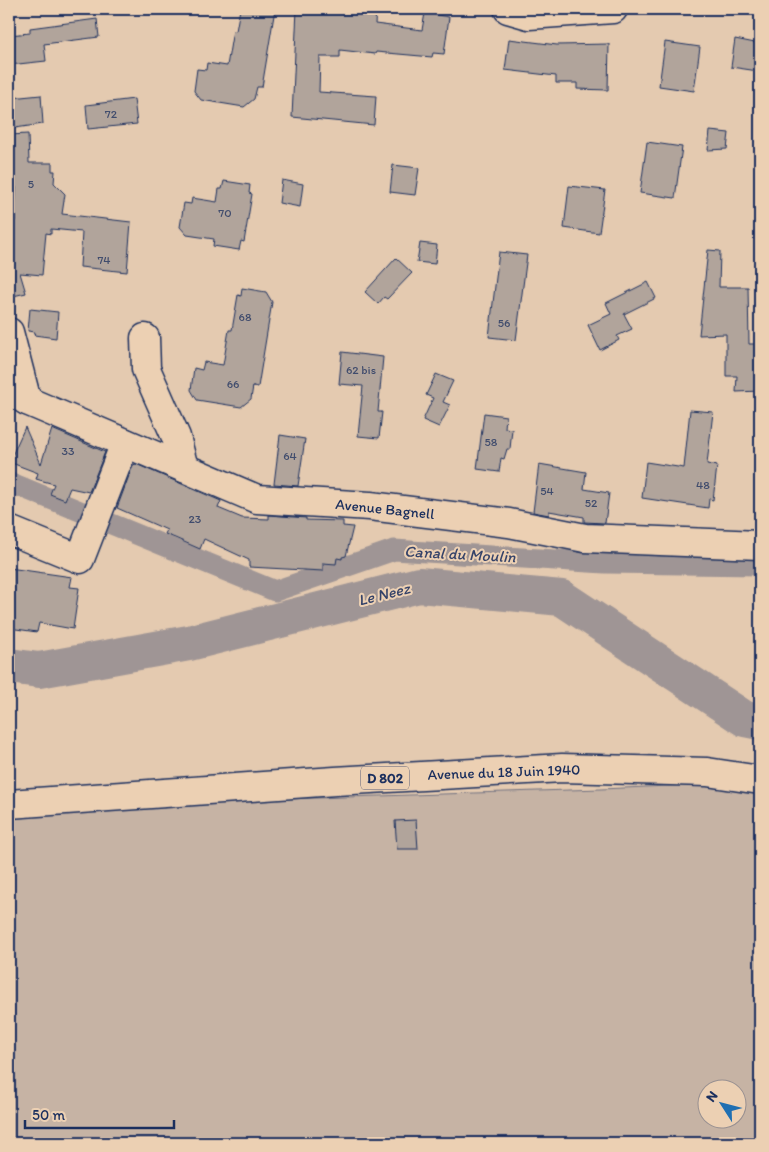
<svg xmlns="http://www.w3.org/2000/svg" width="769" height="1152" font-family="Itim,sans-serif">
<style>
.green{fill:#c6b3a4;stroke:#707181;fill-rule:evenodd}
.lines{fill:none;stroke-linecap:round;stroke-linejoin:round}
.canal{stroke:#9f9595;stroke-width:21}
.river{stroke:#9f9595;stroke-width:36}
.building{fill:#b1a49b;stroke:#1b2f5e}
.minor-casing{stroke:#1b2f5e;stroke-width:31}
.major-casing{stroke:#1b2f5e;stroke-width:31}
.minor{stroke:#ecd0b3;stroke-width:28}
.major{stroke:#ecd0b3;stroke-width:28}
.labels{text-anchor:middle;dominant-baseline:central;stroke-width:4;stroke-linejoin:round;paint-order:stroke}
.number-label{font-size:12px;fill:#404c6d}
.shield{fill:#ecd0b3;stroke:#5a5f78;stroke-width:1}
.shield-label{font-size:14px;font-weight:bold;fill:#1b2f5e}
.street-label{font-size:15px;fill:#1b2f5e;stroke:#ecd0b3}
.water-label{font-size:16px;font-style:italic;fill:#354369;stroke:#ecd0b3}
</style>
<rect width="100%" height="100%" fill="#e4cab0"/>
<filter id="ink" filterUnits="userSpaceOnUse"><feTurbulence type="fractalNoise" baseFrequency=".02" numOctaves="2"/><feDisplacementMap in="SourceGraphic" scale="10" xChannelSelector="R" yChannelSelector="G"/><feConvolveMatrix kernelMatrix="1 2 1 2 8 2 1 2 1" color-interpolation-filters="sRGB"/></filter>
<g filter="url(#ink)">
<path class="green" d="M760,782V1143H9V817L126,804L601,789ZM706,1090H736V1120H706Z"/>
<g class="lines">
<polyline class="canal" points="9,482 275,591 394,550 605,563 760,565"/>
<polyline class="river" points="9,666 39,670 189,643 419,585 562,598 745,719 760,722"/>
</g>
<g class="building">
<polygon points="240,9 275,9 262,87 257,87 254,99 244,107 201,100 194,91 197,69 206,70 207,63 227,66 233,30 236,31"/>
<polygon points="297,9 376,9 375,24 422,30 425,13 449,17 444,54 433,53 432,57 376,52 375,54 340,50 340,57 320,57 319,92 376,96 374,125 292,117"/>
<polygon points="97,19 99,37 44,44 46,61 9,65 9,35 30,33 30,28"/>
<polygon points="509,39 557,45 609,44 608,90 577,89 577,83 556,83 556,76 505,70"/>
<polygon points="735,39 760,44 758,71 731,67"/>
<polygon points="665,42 700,47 694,91 659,86"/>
<polygon points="41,95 43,124 15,128 11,98"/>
<polygon points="134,99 137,124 88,129 86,105"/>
<polygon points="710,131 729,133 727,149 708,150"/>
<polygon points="28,134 29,163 52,163 52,171 55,171 54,183 65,194 62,214 131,222 127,272 80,267 82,232 51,229 51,234 46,233 42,275 20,273 26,293 9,297 9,220 15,221 16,187 9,187 9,135"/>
<polygon points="647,142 682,147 675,198 640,193"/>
<polygon points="393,165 419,168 415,195 390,192"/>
<polygon points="282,180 303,184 300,207 279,203"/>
<polygon points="224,181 250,185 249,193 252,194 244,242 241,241 239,250 213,246 214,239 187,235 180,227 184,203 191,204 192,198 217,202 219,189 222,189"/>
<polygon points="569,186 605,190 599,233 564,228"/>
<polygon points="420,243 437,245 435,264 417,262"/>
<polygon points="708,250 720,251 719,287 748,287 749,344 760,344 760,391 736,392 737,376 726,376 726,334 699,335"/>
<polygon points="499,252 527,255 516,340 489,337"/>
<polygon points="396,258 412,273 387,299 384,297 378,304 365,292"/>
<polygon points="648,282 656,298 624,314 632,329 617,336 619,340 600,350 588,325 611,314 606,303"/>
<polygon points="242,288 266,292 272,302 258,387 253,386 251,399 241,407 197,400 191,390 194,368 202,370 204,362 223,365 229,330 232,330 238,295 241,296"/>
<polygon points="30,309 58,312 56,338 34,335 35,332 28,331"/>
<polygon points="342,352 383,357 378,412 382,412 379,438 358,436 363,386 339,384"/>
<polygon points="436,374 453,381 443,402 450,405 439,427 423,420 433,398 426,395"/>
<polygon points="690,410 713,412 707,464 717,466 713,500 709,499 708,508 642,498 646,462 684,468"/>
<polygon points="484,413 506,416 505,428 512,429 510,449 507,449 504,459 501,458 499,472 477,469"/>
<polygon points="25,427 41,464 52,429 105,452 89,492 70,488 65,500 50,494 54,484 36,479 38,473 9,462"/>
<polygon points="280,435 305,439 298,486 274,484"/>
<polygon points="136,464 221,501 218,508 242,518 269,519 269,515 306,518 306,520 343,521 343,526 353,527 346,556 342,557 342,559 337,558 336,564 323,563 323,571 249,567 249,560 204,539 200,549 175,538 165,534 167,530 117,508 133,465"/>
<polygon points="539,464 586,472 584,489 609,493 605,523 584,522 584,517 549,511 549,515 533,512"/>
<polygon points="9,568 72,577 70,587 79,588 73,629 39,623 37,632 9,628"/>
<polygon points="416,820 418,849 397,849 395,821"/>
</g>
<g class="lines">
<g class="minor-casing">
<g id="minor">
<polyline points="508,9 529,15 613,9"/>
<polyline points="9,332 27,401 9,390"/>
<polyline points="145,338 146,369 176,437 184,468"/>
<polyline points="27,401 257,499 370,506 509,523 585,538 760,545"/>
<polyline points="9,530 80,559 125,443"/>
</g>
</g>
<g class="major-casing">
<polyline id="major" points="9,804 335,781 562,768 707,772 760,780"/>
</g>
<use href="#minor" class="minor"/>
<use href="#major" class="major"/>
</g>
</g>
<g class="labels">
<g class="number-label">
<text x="111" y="114">72</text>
<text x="31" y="184">5</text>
<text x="225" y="213">70</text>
<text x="104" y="260">74</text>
<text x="245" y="317">68</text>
<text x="504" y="323">56</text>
<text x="361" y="370">62 bis</text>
<text x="233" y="384">66</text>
<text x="491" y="442">58</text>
<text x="68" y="451">33</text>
<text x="290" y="456">64</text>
<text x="703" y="485">48</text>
<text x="547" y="491">54</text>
<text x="591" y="503">52</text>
<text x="195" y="519">23</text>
</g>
<rect class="shield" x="361" y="766.5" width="48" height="23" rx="4"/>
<g class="shield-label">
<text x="385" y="778">D 802</text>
</g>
<g class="street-label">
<text transform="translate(385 509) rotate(6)">Avenue Bagnell</text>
<text transform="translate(504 772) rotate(-2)">Avenue du 18 Juin 1940</text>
</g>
<g class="water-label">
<text transform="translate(460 554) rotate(3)">Canal du Moulin</text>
<text transform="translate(384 594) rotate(-14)">Le Neez</text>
</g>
</g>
<rect width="769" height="1152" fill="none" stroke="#ecd0b3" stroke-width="30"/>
<rect x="15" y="15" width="739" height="1122" fill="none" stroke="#1b2f5e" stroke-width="2" filter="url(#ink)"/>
<g transform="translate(722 1104) rotate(306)"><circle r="24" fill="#ecd0b3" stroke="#989091"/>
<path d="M0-4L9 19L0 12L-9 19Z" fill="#1f6fb2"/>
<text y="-8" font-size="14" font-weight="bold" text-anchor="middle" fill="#1b2f5e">N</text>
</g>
<path d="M25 1120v8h149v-8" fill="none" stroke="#1b2f5e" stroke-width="2.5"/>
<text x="32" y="1120" font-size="15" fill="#1b2f5e" stroke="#ecd0b3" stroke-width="4" paint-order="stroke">50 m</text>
</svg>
